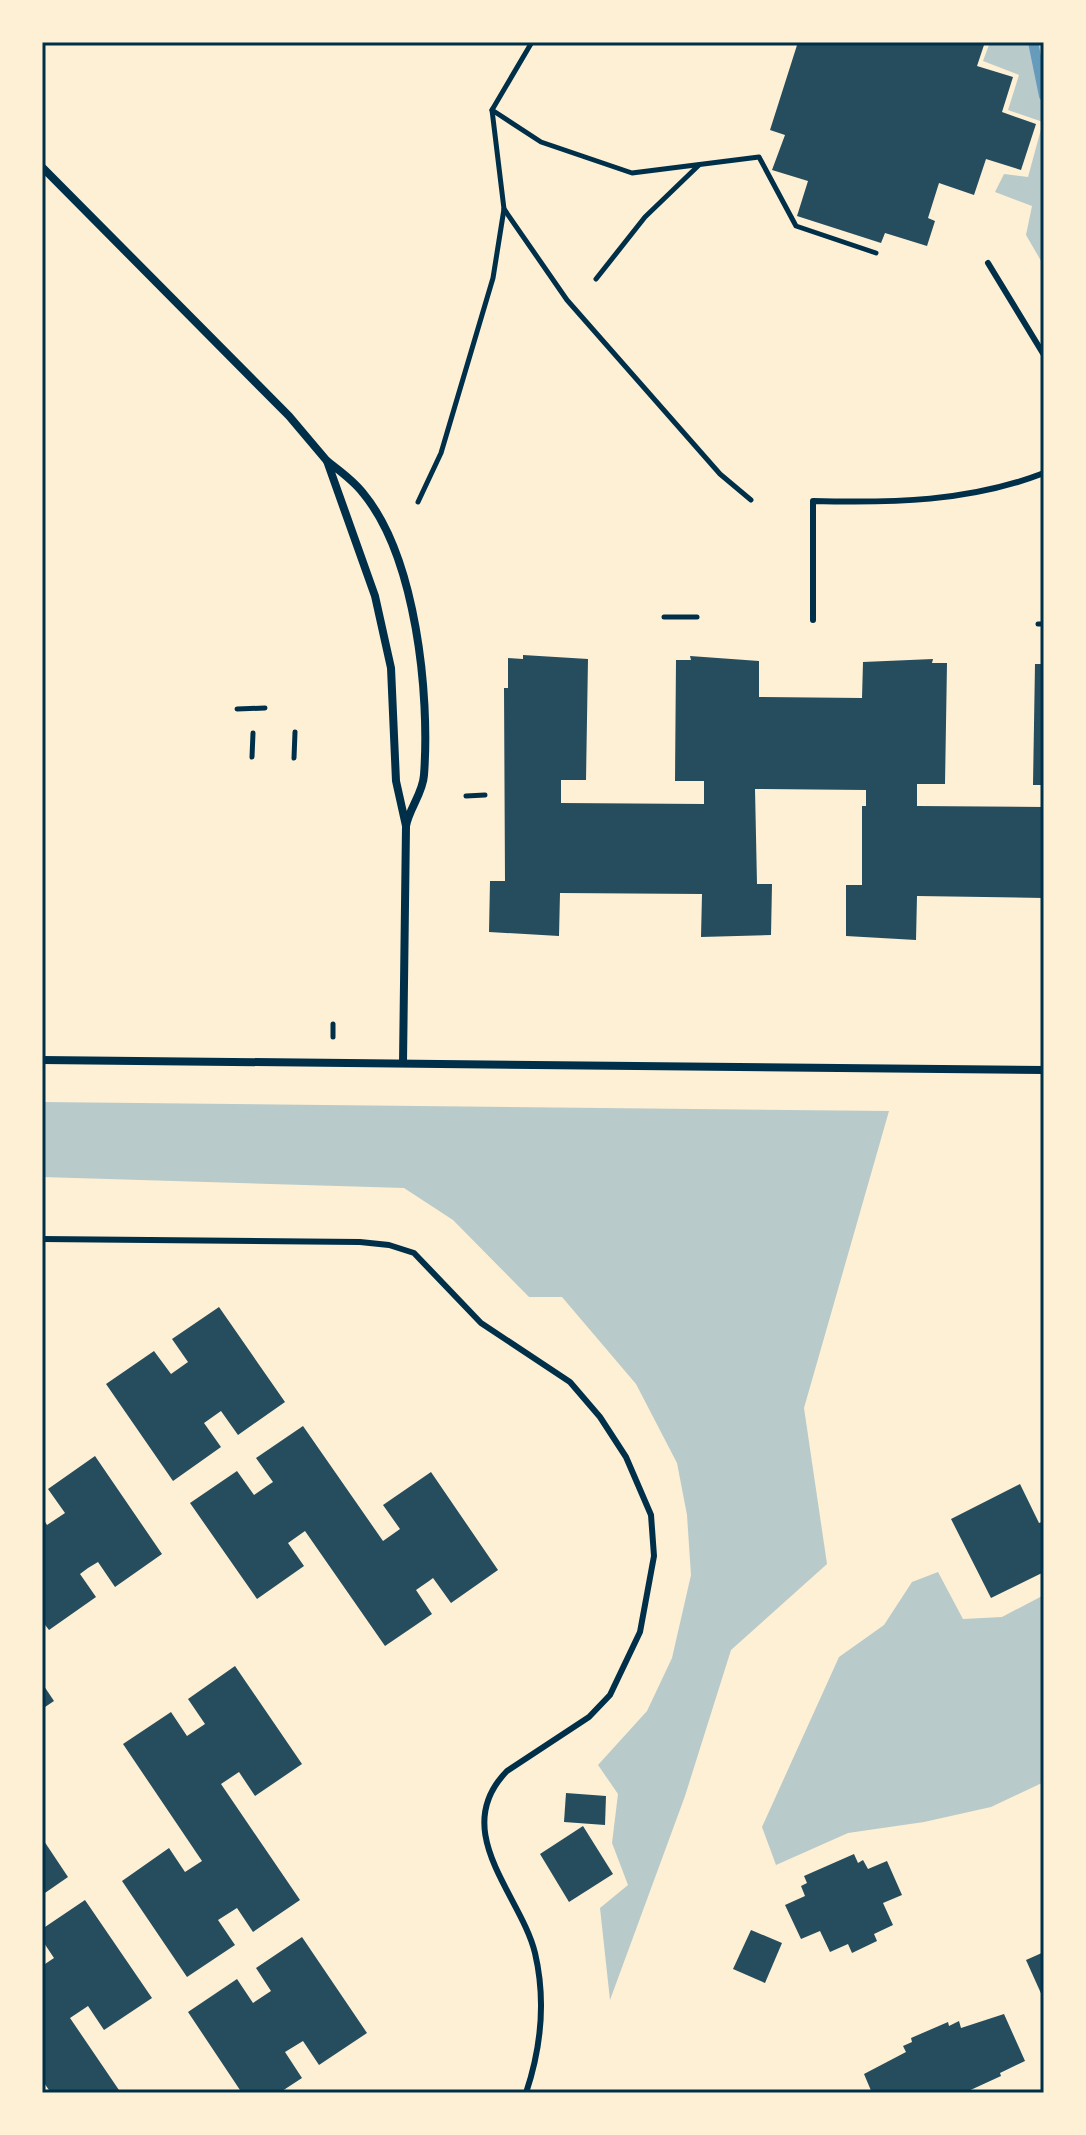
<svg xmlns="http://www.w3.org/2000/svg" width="1086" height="2135" font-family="'IBM Plex Serif',serif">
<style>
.green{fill:#b9caca}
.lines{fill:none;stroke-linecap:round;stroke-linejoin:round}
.stream{stroke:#669bbc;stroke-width:10}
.building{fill:#264d5e}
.path{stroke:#003049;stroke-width:5}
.service{stroke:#003049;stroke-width:6}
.minor{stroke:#003049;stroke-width:8}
.neatline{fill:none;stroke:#003049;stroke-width:3}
</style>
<rect width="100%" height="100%" fill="#fdf0d5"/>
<g class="green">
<polygon points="990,42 1044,42 1044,266 1026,235 1032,206 995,192 1004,174 1028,177 1043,122 1008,110 1019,75 983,61"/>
<polygon points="42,1102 889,1111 804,1408 827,1564 731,1650 685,1796 610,2000 600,1908 628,1885 612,1843 618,1794 598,1765 647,1711 672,1658 691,1575 687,1515 677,1463 636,1384 562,1297 529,1297 453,1220 404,1188 42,1177"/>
<polygon points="938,1572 963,1619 1002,1617 1044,1595 1044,1782 991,1807 924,1822 848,1833 776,1865 762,1827 839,1657 884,1625 912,1582"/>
</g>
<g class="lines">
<polyline class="stream" points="1033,42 1044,96"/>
</g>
<g class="building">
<polygon points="798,42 985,42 977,66 1013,77 1002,112 1036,124 1021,170 986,159 974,195 939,183 928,218 935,221 927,246 885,233 881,243 797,216 808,181 772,170 785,135 770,130"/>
<polygon points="523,655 588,659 586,780 561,780 561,803 704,804 704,781 675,781 676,660 691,660 690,656 759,661 759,697 862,698 863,662 933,659 932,663 947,663 945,784 917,784 917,806 1044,807 1044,898 917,896 916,940 846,936 846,885 862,885 862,806 866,806 866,790 755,789 757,884 772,884 771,935 701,937 702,894 560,893 559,936 489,932 490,881 505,881 504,688 508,688 508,658 523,659"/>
<polygon points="1035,664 1044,664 1044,785 1033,785"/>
<polygon points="219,1307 285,1402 238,1435 221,1411 204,1423 221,1447 173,1481 106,1384 154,1351 171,1374 188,1362 172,1339"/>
<polygon points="303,1426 383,1541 400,1529 383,1505 431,1472 498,1570 451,1603 433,1578 429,1581 416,1590 432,1614 385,1646 305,1531 288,1543 304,1566 257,1599 190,1503 237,1471 254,1495 267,1486 273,1482 256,1458"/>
<polygon points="95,1456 162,1554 115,1587 98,1562 88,1568 80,1574 96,1597 49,1630 42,1621 42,1517 47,1525 65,1513 48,1489"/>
<polygon points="1020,1484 1039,1523 1044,1521 1044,1572 991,1598 951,1519"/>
<polygon points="235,1666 302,1764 255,1796 239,1772 221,1784 300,1900 253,1932 237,1908 218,1920 235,1945 187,1977 122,1881 169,1848 185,1872 202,1861 123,1744 171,1712 187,1736 205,1724 188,1699"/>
<polygon points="42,1683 54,1701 42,1709"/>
<polygon points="566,1793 606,1796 605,1825 564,1822"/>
<polygon points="583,1826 613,1874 569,1902 540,1854"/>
<polygon points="42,1838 68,1877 42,1895"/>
<polygon points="854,1854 858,1863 863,1860 868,1869 887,1861 902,1895 883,1903 893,1925 874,1934 877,1941 852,1953 848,1944 830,1952 820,1931 801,1939 785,1905 805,1896 801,1886 807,1883 804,1876"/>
<polygon points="85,1900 152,1998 104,2030 88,2006 70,2018 121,2093 51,2093 42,2080 42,1966 54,1958 42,1940 42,1929"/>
<polygon points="751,1930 782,1943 765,1983 733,1969"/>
<polygon points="302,1937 367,2033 319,2065 303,2041 285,2052 302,2078 279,2093 242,2093 188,2012 237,1979 253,2003 271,1991 256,1968"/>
<polygon points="1044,1952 1044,2000 1026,1960"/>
<polygon points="1004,2014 1025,2061 1000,2073 1001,2076 964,2093 872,2093 864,2074 906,2052 903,2046 912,2042 911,2038 948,2022 949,2026 959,2021 961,2028"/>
</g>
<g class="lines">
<g class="path">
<polyline points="492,110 541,142 632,173 759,157 796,226 876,253"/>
<polyline points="504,209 567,300 720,474 751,500"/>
<polyline points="596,279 645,217 699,165"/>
<polyline points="418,502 441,453 493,278 504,209 492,110 532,42"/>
<polyline points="664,617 697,617"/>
<polyline points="1038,624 1044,624"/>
<polyline points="237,709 265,708"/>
<polyline points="252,757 253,733"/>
<polyline points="294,758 295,732"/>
<polyline points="466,796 485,795"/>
<polyline points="333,1024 333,1037"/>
</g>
<g class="service">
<polyline points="988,263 1044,355"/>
<path d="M813,620V501C892,503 969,502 1044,473"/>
<path d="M42,1239L360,1242L389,1245L414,1253L481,1323L570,1382L600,1417L626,1457L651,1515L654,1556L640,1632L610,1695L589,1717L507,1771C448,1831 521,1895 535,1953C546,2000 541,2048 526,2093"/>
</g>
<g class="minor">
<polyline points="42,167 289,416 327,461"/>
<polyline points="42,1060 1044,1070"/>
<path d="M403,1063L406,826L396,781L391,668L375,596L327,461C340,471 353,480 363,493C416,557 430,694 424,775C423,793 409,809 406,826"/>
</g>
</g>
<rect width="1086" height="2135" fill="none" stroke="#fdf0d5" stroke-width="88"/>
<rect x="44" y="44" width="998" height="2047" class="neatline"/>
</svg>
